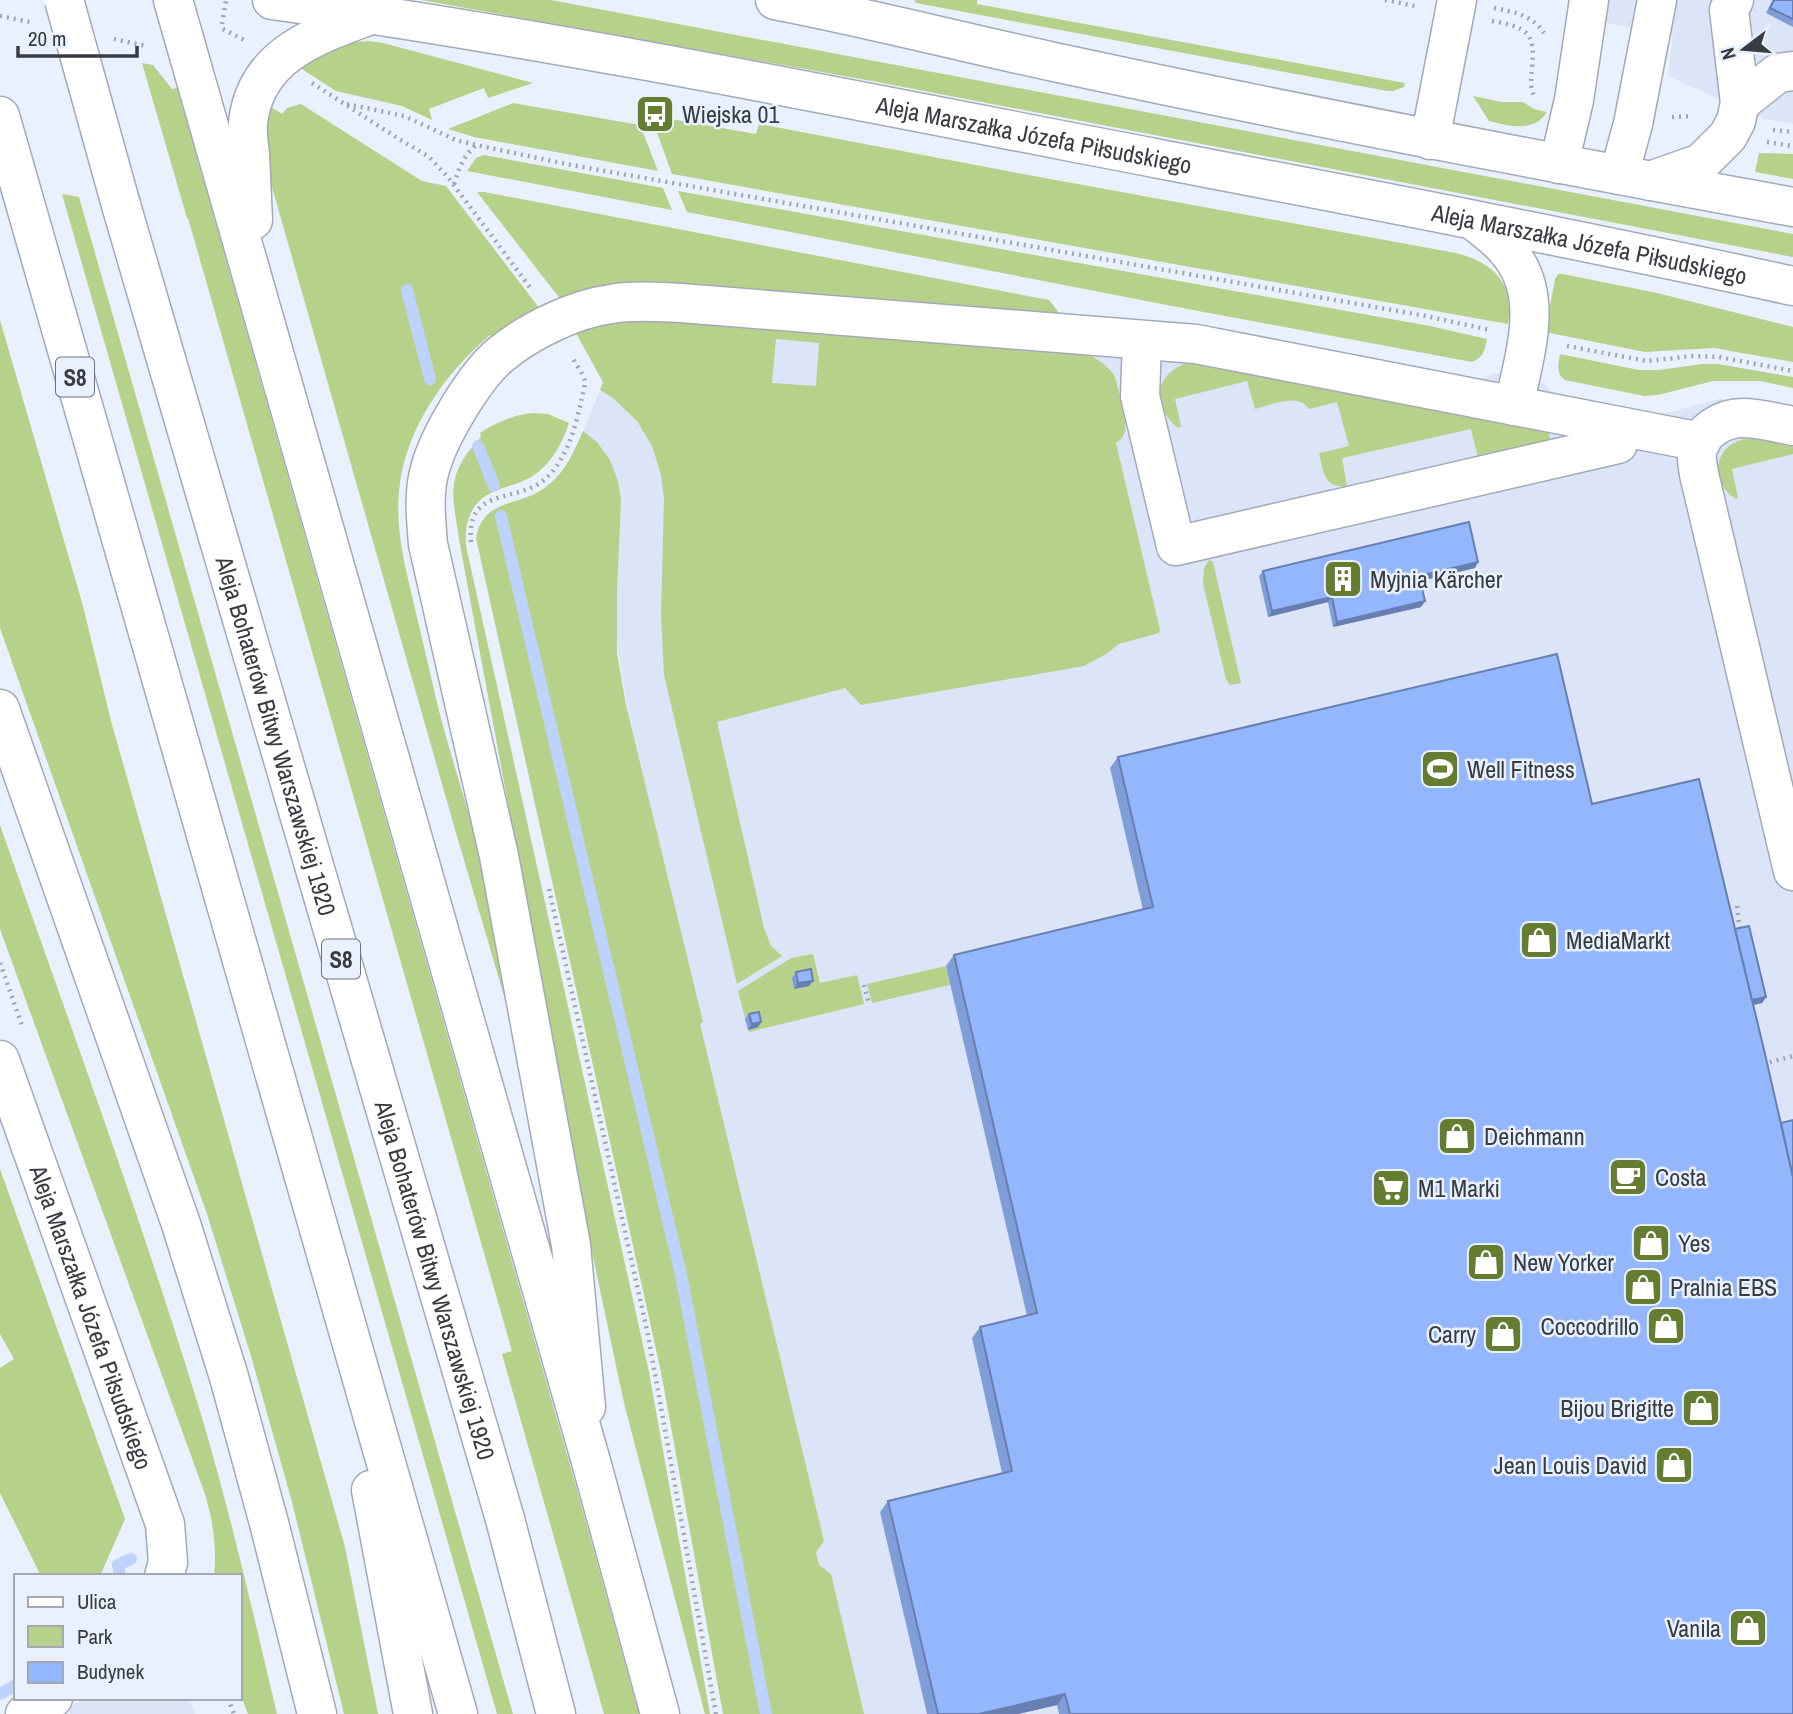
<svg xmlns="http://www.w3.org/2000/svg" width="1793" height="1714" font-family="'Archivo Narrow',sans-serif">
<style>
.built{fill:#dce5f7}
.green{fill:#b6d18a;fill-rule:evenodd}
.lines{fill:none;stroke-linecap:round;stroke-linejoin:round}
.stream{stroke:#bdd3fe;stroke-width:12}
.minor-casing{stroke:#a2aab9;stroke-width:41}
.major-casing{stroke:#a2aab9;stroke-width:41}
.highway-casing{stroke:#a2aab9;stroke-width:41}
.path{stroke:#9fa5af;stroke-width:4.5;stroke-dasharray:2 5;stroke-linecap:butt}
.minor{stroke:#fff;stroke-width:38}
.major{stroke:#fff;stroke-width:38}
.highway{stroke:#fff;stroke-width:38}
.highway-bridge-casing{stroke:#a2aab9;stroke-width:41;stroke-linecap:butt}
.highway-bridge{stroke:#fff;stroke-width:38}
.wall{fill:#7e9dd9}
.shaded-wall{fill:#677fb0}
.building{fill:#93b6fc;stroke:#677fb0;stroke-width:2}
.labels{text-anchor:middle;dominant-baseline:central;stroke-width:5;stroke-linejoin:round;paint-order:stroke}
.shield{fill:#eaf1fe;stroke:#6d727a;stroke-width:2}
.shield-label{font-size:23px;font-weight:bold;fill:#383b41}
.poi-label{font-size:24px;fill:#383b41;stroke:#eaf1fe;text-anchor:start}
.street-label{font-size:24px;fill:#383b41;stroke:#eaf1fe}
</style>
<rect width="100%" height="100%" fill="#eaf1fe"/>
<g class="built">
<polygon points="1569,0 1793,0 1793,124 1764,119 1668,76 1673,36 1565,15"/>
<polygon points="573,296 1481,380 1493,373 1543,383 1557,396 1652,414 1675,411 1719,399 1760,400 1793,406 1793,1714 801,1714 716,1261 583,431 603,383 576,333"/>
<polygon points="85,1698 189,1698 195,1714 70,1714 69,1707"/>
</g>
<g class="green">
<polygon points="421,0 551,0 1793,234 1793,257 877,82"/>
<polygon points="914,0 977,0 977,4 1405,83 1404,87 1393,91 1387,91 916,3"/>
<polygon points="369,41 383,43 533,83 488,98 484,88 429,109 432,120 402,106 336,91 297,66 341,43"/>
<polygon points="142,63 153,65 172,89 177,88 574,1479 639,1714 604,1714 502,1354 512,1351 188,218 187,218"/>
<path d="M1473,96L1502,102H1523L1534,109L1547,112C1534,133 1509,126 1489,121Z"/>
<polygon points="513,103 640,125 658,171 474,137 448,129"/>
<path d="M301,104L422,181L446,186L540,309L498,331L492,337L490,335C444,374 404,431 399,492C395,533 407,573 416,613C424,645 431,678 439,711C449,749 461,786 471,823C486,883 496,945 507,1006L454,826L266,166L264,133L271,107L282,114L287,108Z"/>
<path d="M654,116L756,134L759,124L1023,174L1456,253C1494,263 1515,283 1508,324L672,174L656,130Z"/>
<polygon points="1759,153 1793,154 1793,179 1755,172"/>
<polygon points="484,155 663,188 672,210 467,171 476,158"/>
<path d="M678,191L1430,326L1487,339C1485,350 1483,358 1472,362L1193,310L687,212Z"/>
<polygon points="477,192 484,192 1049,300 1064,319 561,300"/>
<polygon points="62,194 79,197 513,1714 497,1714"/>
<polygon points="1558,274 1563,274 1657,293 1793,327 1793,362 1714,348 1645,352 1545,332 1555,279"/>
<path d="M637,318L1088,354C1097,359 1108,366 1114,375C1117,382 1127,423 1125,430C1124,436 1121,440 1116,443L1160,630L1159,633L1119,644L1106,654L1084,666L861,705L845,688L717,722L764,928L771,946L782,956L737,984L664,675L661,616L664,498L661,475L652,446L637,421L613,398L600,390L603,382L576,333L595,327ZM776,339L819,343L816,386L772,383Z"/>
<polygon points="0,320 83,606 111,721 345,1547 378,1714 344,1714 292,1502 251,1356 207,1214 0,628"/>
<path d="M1560,354L1639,370H1659L1702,364H1718L1793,377V388L1760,381H1713L1658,395L1644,396L1565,380C1556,374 1558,364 1560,354Z"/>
<path d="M1190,362L1548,432L1550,438L1545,442L1478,458L1471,429L1342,458L1347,486C1323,488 1324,472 1319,453L1349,446L1337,402L1309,409C1298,392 1272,405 1255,409L1247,381L1175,399L1181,426L1178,428C1150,405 1154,373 1190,362Z"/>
<path d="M533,413L548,414L569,423C562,444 552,463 533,476C522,483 510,485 498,490C472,499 464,520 466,546L649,1372L710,1714H705L624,1403L585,1219L460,545C453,496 443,477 481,437L480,433C496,422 514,415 533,413Z"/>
<path d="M583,431L597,442L610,460L618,481L621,500L617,590V653L626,705L703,1022L700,1024L824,1541L816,1552L819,1565L831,1574L864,1714H723L661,1372L476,538C483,499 516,507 543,489C564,475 573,454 583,431Z"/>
<path d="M1744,439H1755L1793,447V454L1732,469L1738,497L1736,499C1710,483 1712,447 1744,439Z"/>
<polygon points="1209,560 1213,562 1241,683 1230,685 1226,679 1203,584 1204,568"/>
<path d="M0,825C68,1020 140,1214 200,1411C230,1511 253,1613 277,1714H248L240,1693V1576H214C217,1547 213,1521 205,1494L0,929Z"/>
<polygon points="813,954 820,983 857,975 864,1004 749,1032 738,991 791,958"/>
<polygon points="946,966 950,985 872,1003 867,984"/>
<polygon points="0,1169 125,1519 100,1576 41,1576 0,1493 0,1368 14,1359 0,1334"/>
</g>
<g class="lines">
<g class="stream">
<polyline points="407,290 430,379"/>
<polyline points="478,446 494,486"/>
<polyline points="501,516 681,1275 766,1714"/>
<polyline points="120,1576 118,1565 131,1559"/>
<polyline points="0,1694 16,1685"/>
</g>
<g class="minor-casing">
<g id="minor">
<polyline points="1734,0 1729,10 1740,103"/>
<polyline points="1430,140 1457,0"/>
<polyline points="1559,164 1574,100 1589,0"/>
<polyline points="1619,175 1633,124 1657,0"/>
<polyline points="1650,181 1701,163 1728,136 1736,121 1740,103 1778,73 1793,71"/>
<path d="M1473,220C1484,229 1497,238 1506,249C1547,293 1524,355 1514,406"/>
<polyline points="1142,341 1140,396 1176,546 1618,444 1623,427"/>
<path d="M1793,426C1777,423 1759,418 1743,418C1722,418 1701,431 1697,452C1696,460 1698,467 1699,474L1793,871"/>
<path id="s1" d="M0,1060L165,1524L168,1562L164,1576"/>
<path d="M586,1407L571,1245L499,856L428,544C426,519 423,493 430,469C439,436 474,377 500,355C529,331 574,309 611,304C634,300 658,302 681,303L1196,344L1701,442"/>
<polyline points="25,1714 53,1698"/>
</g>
</g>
<g class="major-casing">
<g id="major">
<polyline points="173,0 590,1458 660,1714"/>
<path id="s2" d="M272,0C537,37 799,89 1061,140C1305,187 1550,233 1793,286"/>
<path d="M775,0C869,18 961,42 1054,62C1300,115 1546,162 1793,207"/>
<path d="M253,220C252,198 251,177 250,155C249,145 247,134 248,123C255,56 314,36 368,16"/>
<polyline points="0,709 181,1224 229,1377 269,1523 317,1714"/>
</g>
</g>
<g class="highway-casing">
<g id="highway">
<polyline points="0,116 458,1714"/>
<path id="s3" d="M121,205L505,1519L556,1714"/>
<polyline points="371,1490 413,1714"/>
</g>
</g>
<g class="path">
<polyline points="1385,0 1415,6"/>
<path d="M1494,8C1514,12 1532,15 1544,33"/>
<polyline points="0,16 30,22"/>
<path d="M1492,21C1526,27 1536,32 1532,68C1531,79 1530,87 1534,96"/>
<polyline points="222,24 226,0"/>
<polyline points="223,29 246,41"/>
<polyline points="114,39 147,46"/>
<polyline points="312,83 399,139 428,156 447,176 532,290"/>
<polyline points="347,104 404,116 456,140 476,145 571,165 1426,316 1490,330"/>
<polyline points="1672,117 1691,116"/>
<polyline points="1773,130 1793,132"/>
<polyline points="1767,142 1793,146"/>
<path d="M454,184C459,168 463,157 476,145"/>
<polyline points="1567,346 1647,361 1692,356 1719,357 1793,371"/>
<path d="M471,542C466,489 511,502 540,483C566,465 576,426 582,397C583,393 585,386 585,381C583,374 576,364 572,357"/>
<polyline points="549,889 648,1335 716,1714"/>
<polyline points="1737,906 1740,933"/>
<polyline points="0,963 23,1028"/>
<polyline points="864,985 869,1004"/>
<polyline points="1763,1064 1793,1056"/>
<polyline points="228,1698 234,1714"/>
</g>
<use href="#minor" class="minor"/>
<use href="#major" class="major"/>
<use href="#highway" class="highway"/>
<g class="highway-bridge-casing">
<polyline id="highway-bridge" points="64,0 121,205"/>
</g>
<use href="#highway-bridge" class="highway-bridge"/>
</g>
<g class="wall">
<polygon points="1773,0 1793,0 1793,27 1766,13"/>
<polygon points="1478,562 1475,568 1421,581 1425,601 1421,607 1333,627 1328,602 1268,617 1259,576 1263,571"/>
<polygon points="1118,757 1592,804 1735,929 1766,997 1762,1003 1753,1005 1793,1714 1059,1714 1057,1705 1018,1714 927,1714 880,1512 888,1501 1002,1473 972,1338 980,1327 1027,1316 946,966 954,955 1143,910 1110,768"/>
<polygon points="796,972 809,986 794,989 792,978"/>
<polygon points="749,1014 761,1022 758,1027 748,1030 745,1019"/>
</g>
<g class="shaded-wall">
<polygon points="1478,562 1475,568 1416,582 1419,576"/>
<polygon points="1332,597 1328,602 1268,617 1272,611"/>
<polygon points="1425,601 1421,607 1333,627 1337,622"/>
<polygon points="813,981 809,986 794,989 798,983"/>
<polygon points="1766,997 1762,1003 1744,1007 1748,1002"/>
<polygon points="761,1022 758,1027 748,1030 752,1024"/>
<polygon points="1065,1694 1057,1705 1018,1714 979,1714"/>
</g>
<g class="building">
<polygon points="1774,0 1793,0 1793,19 1770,8"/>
<polygon points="1469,522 1478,562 1419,576 1425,601 1337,622 1332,597 1272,611 1263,571"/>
<polygon points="1557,654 1592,804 1699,779 1765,1054 1793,1177 1793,1714 1070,1714 1065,1694 979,1714 938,1714 888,1501 1012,1471 980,1327 1037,1313 954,955 1153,907 1118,757"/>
<polygon points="1749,926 1766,997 1752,1000 1735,929"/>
<polygon points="811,969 813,981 798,983 796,972"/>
<polygon points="759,1012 761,1022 752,1024 749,1014"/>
<polygon points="1793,1120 1793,1177 1781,1123"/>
</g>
<defs>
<g id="bus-square" transform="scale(2.0125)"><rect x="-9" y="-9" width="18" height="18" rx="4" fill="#647d30" stroke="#eaf1fe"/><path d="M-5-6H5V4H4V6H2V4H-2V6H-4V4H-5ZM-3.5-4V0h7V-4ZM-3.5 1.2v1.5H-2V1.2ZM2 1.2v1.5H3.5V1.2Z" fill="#fff"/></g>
<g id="building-square" transform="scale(2.0125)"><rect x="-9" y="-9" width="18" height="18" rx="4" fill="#647d30" stroke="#eaf1fe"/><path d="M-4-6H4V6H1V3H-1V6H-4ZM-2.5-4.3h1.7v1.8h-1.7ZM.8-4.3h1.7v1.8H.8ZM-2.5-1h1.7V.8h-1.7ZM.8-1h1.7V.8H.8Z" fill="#fff"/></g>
<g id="stadium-square" transform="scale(2.0125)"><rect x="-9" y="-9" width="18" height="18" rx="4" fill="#647d30" stroke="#eaf1fe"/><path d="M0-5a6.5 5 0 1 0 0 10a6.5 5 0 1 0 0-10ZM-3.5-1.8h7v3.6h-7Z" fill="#fff"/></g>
<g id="shop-square" transform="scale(2.0125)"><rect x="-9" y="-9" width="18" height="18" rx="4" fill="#647d30" stroke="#eaf1fe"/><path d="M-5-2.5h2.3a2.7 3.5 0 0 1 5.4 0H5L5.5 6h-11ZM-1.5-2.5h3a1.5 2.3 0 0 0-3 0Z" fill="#fff"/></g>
<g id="cafe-square" transform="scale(2.0125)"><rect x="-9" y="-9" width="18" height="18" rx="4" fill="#647d30" stroke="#eaf1fe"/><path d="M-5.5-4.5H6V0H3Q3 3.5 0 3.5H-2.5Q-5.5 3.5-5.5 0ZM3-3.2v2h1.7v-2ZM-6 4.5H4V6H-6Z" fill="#fff"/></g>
<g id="supermarket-square" transform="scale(2.0125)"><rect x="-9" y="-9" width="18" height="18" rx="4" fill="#647d30" stroke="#eaf1fe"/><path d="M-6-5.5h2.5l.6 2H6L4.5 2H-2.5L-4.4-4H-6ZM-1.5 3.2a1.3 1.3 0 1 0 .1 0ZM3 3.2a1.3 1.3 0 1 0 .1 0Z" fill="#fff"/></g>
</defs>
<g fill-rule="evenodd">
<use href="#bus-square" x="655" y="114"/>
<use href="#building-square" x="1343" y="579"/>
<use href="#stadium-square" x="1440" y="769"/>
<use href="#shop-square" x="1539" y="940"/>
<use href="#shop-square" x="1457" y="1136"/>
<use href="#cafe-square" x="1628" y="1177"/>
<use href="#supermarket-square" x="1391" y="1188"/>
<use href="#shop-square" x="1651" y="1243"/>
<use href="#shop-square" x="1486" y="1262"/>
<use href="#shop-square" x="1643" y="1287"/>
<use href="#shop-square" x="1666" y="1326"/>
<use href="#shop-square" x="1503" y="1334"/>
<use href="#shop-square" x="1701" y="1408"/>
<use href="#shop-square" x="1674" y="1465"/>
<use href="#shop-square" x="1748" y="1628"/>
</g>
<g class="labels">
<g class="shield">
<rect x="56" y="357.5" width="38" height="39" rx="5"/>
<rect x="322" y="939.5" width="38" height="39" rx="5"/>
</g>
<g class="shield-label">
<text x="75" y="377">S8</text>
<text x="341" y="959">S8</text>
</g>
<g class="poi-label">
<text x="682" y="114">Wiejska 01</text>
<text x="1370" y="579">Myjnia Kärcher</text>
<text x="1467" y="769">Well Fitness</text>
<text x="1566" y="940">MediaMarkt</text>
<text x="1484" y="1136">Deichmann</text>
<text x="1655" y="1177">Costa</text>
<text x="1418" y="1188">M1 Marki</text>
<text x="1678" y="1243">Yes</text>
<text x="1513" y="1262">New Yorker</text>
<text x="1670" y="1287">Pralnia EBS</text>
<text x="1639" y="1326" text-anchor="end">Coccodrillo</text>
<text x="1476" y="1334" text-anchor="end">Carry</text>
<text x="1674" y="1408" text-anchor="end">Bijou Brigitte</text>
<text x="1647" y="1465" text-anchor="end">Jean Louis David</text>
<text x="1721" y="1628" text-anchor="end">Vanila</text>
</g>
<g class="street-label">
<text stroke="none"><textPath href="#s2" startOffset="774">Aleja Marszałka Józefa Piłsudskiego</textPath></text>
<text stroke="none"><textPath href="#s2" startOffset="1340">Aleja Marszałka Józefa Piłsudskiego</textPath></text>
<text stroke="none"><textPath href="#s3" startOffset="553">Aleja Bohaterów Bitwy Warszawskiej 1920</textPath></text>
<text stroke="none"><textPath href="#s3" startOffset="1120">Aleja Bohaterów Bitwy Warszawskiej 1920</textPath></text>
<text stroke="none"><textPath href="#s1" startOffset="273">Aleja Marszałka Józefa Piłsudskiego</textPath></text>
</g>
</g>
<rect x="14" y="1574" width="228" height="126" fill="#eaf1fe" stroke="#a3a8b2" stroke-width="2"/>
<rect x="28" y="1597" width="35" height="10" fill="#ffffff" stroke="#a3a8b2" stroke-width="2"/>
<text x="77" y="1609" font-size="21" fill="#383b41">Ulica</text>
<rect x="28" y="1626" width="35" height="21" fill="#b6d18a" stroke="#a3a8b2" stroke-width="2"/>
<text x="77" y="1644" font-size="21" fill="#383b41">Park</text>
<rect x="28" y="1662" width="35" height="21" fill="#93b6fc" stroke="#a3a8b2" stroke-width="2"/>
<text x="77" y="1679" font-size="21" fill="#383b41">Budynek</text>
<g transform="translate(1744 49) rotate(254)" stroke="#eaf1fe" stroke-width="5" paint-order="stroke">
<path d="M0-5L12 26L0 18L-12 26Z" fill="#383b41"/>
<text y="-10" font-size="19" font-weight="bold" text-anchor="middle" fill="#383b41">N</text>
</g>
<path d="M18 46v10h119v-10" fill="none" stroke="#383b41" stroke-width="3.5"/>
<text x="28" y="46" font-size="21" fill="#383b41" stroke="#eaf1fe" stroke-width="5" paint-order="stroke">20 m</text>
</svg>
